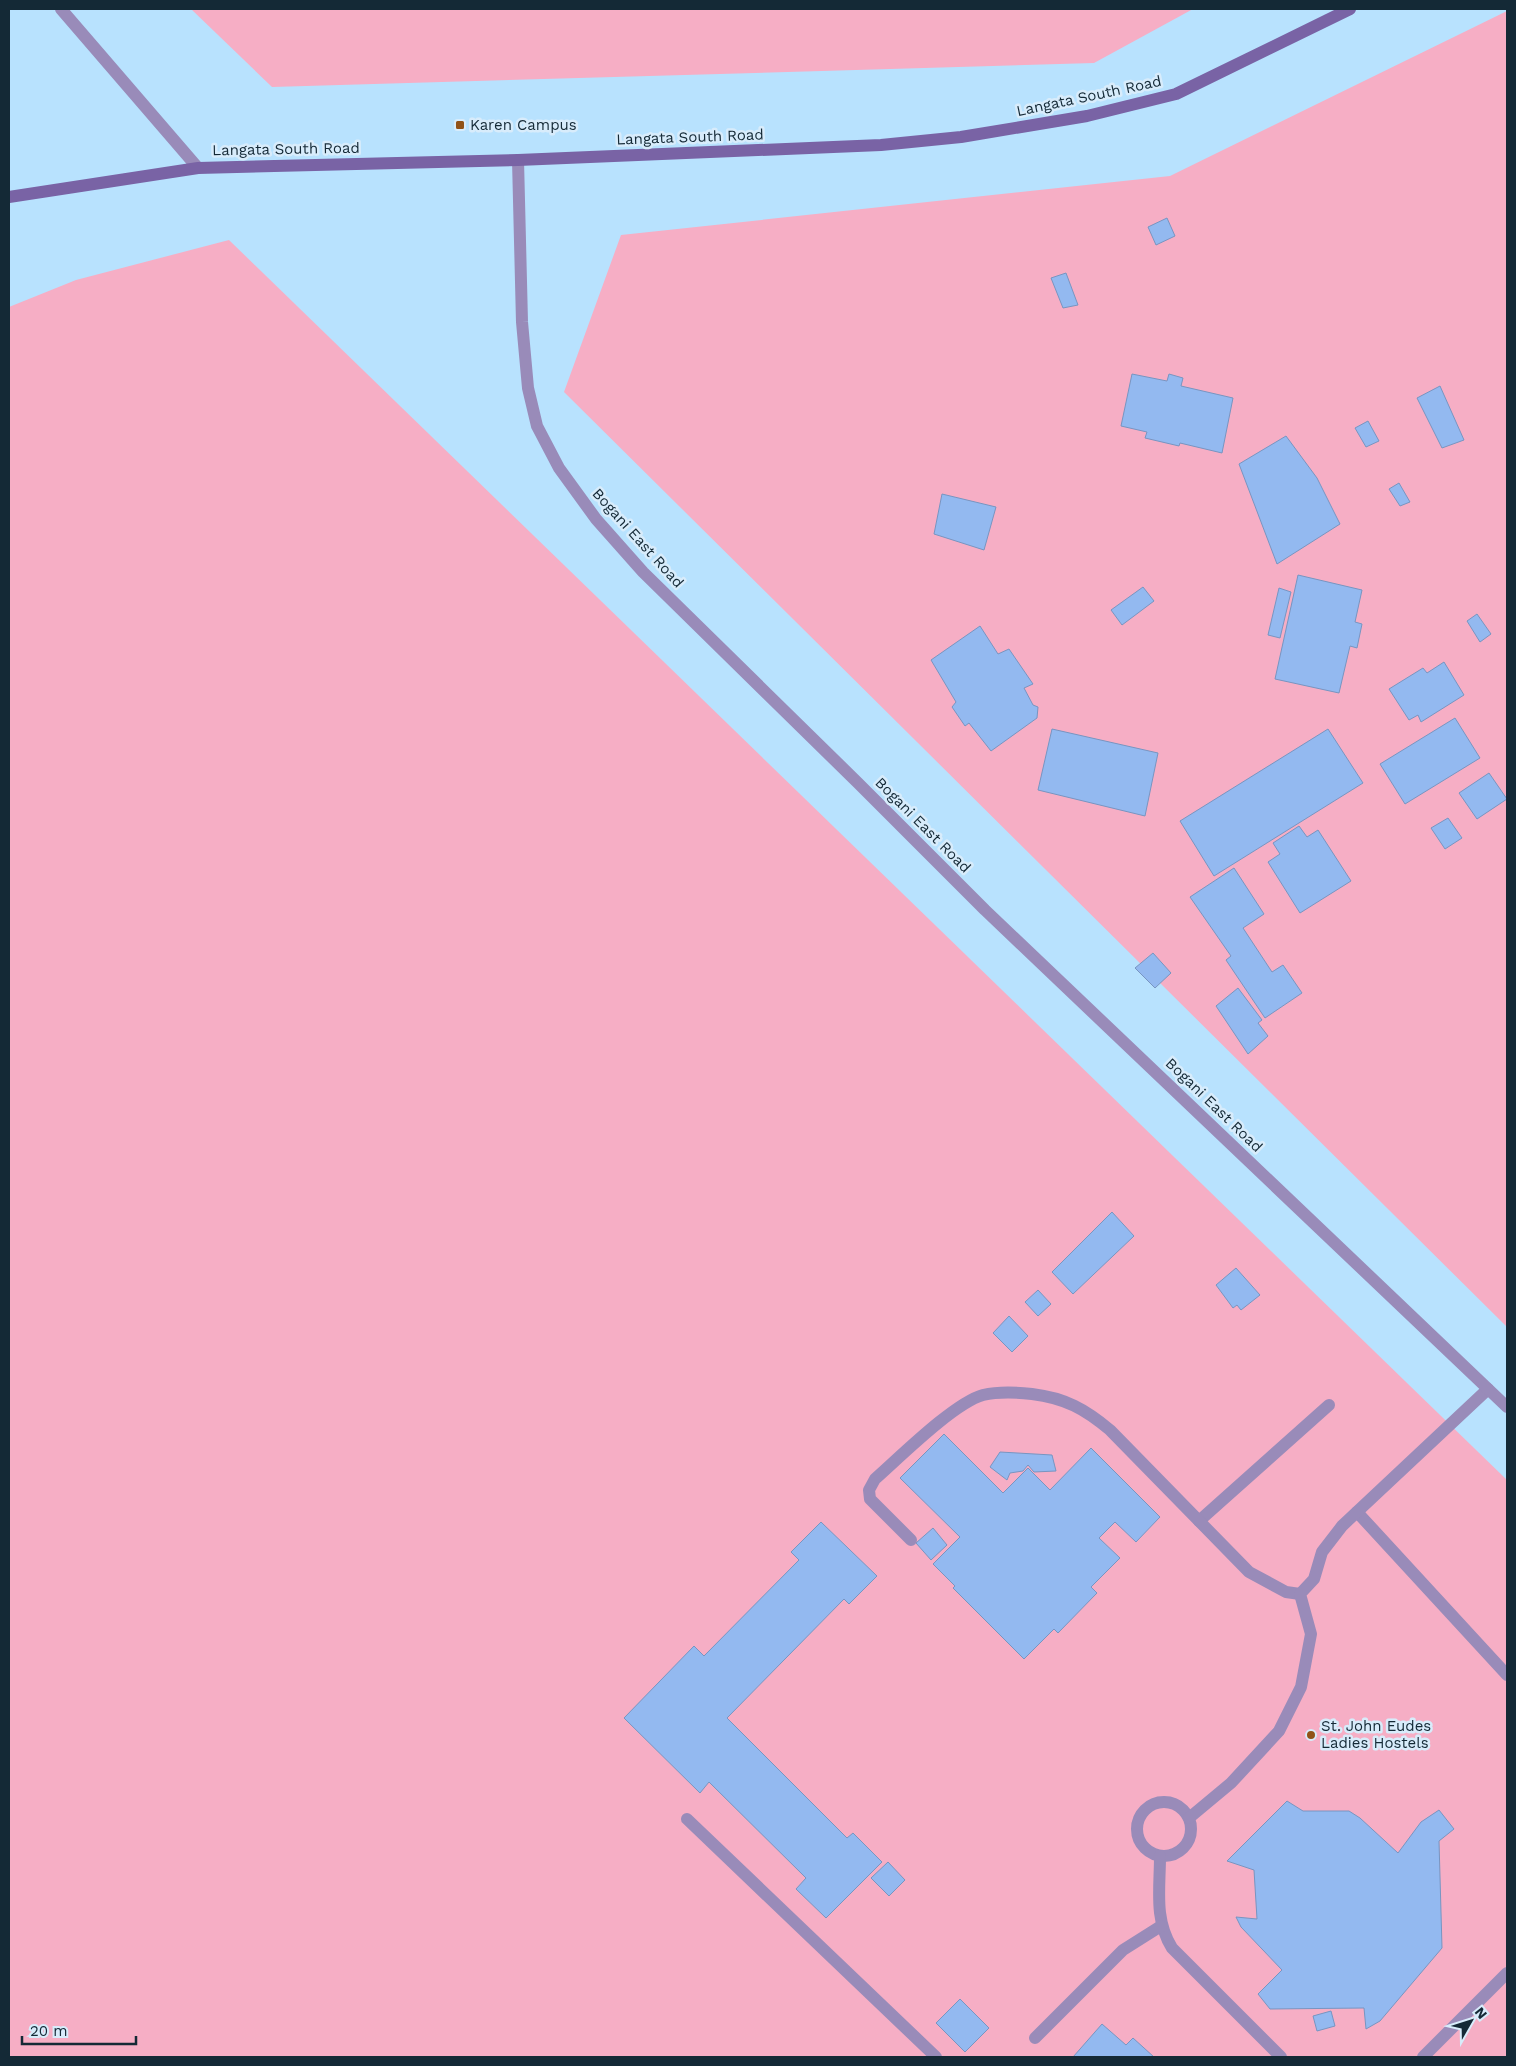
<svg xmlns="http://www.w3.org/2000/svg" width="1516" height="2066" font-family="'Work Sans',sans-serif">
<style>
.green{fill:#f6aec5}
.building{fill:#93b9f0;stroke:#7895c1}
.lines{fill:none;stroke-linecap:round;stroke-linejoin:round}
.lane{stroke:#998bb9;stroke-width:12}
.street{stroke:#998bb9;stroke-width:12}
.secondary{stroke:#7963a5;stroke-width:12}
.poi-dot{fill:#905218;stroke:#d8ecfb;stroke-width:2}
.labels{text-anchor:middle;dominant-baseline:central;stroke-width:5;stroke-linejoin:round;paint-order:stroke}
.street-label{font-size:15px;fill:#142936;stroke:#d8ecfb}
.poi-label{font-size:15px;fill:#142936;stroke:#d8ecfb;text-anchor:start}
</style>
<rect width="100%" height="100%" fill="#b8e2fe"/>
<g class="green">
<polygon points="191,9 1193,9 1094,63 272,87"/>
<polygon points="1507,11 1507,1327 564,392 621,235 1170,176"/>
<polygon points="229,240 1507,1480 1507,2057 9,2057 9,307 76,280"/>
</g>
<g class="building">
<polygon points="1167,218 1175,236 1156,245 1148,227"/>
<polygon points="1066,273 1078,305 1063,308 1051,278"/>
<polygon points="1132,374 1167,381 1169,374 1183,378 1181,386 1233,398 1222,453 1180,443 1179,446 1145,438 1147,432 1121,426"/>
<polygon points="1440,386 1464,440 1442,448 1417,398"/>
<polygon points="1368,421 1379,441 1366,447 1355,428"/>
<polygon points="1286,436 1317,478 1340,524 1277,564 1239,464"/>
<polygon points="1399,483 1410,502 1400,506 1389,489"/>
<polygon points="942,494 996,507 984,550 934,534"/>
<polygon points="1298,575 1362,590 1355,622 1362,624 1357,648 1350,646 1339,693 1275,679"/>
<polygon points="1143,587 1154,601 1122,625 1111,610"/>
<polygon points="1279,588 1291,592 1280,638 1268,635"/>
<polygon points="1477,614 1491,634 1480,642 1467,621"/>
<polygon points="980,626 998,654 1009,649 1033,684 1024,688 1033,705 1038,707 1037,718 991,751 969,723 965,726 952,707 956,702 931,660"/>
<polygon points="1444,662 1464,695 1421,722 1418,715 1409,720 1389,689 1423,668 1427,673"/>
<polygon points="1455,718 1480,758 1405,804 1380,764"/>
<polygon points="1052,729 1158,753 1145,816 1038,790"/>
<polygon points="1328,729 1363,783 1214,876 1180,821"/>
<polygon points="1489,773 1507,799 1477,819 1459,793"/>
<polygon points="1448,818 1462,838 1445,849 1431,828"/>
<polygon points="1299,826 1307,837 1318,830 1351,881 1300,913 1268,862 1280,854 1273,843"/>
<polygon points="1234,868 1264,914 1243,928 1272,972 1283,965 1302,993 1265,1018 1226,960 1231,956 1190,897"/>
<polygon points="1153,953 1171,973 1155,988 1135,968"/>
<polygon points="1238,988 1262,1020 1258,1023 1268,1036 1248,1054 1216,1006"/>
<polygon points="1112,1212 1134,1236 1073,1294 1052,1272"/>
<polygon points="1236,1268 1260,1295 1241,1310 1237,1305 1233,1308 1216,1285"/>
<polygon points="1038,1290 1051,1304 1038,1316 1025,1302"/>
<polygon points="1009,1316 1028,1336 1012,1352 993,1333"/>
<polygon points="944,1434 1003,1493 1028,1468 1050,1490 1091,1448 1160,1517 1136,1542 1115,1522 1099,1538 1120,1558 1091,1587 1097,1593 1058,1633 1054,1629 1024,1659 953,1588 955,1586 933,1564 960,1537 900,1478"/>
<polygon points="1000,1452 1052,1455 1056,1471 1034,1472 1028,1465 1023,1471 1010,1473 1007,1480 990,1467"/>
<polygon points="821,1522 877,1576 849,1604 844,1599 727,1718 847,1838 853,1833 882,1862 826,1918 796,1889 806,1878 709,1782 700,1793 624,1718 694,1646 704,1656 799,1560 791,1552"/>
<polygon points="933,1528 947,1545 931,1560 916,1543"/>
<polygon points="1287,1801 1303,1811 1349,1811 1360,1818 1398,1853 1421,1822 1439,1810 1454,1829 1439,1841 1442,1948 1380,2021 1366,2029 1364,2008 1270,2009 1258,1994 1282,1970 1241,1927 1236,1917 1257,1919 1254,1870 1227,1861"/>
<polygon points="888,1862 905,1880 889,1896 871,1878"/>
<polygon points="960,1999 989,2028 965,2052 936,2023"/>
<polygon points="1331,2011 1335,2026 1317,2031 1313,2016"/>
<polygon points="1102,2024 1126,2045 1133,2038 1154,2057 1073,2057"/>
</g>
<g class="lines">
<g class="lane">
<polyline points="1357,1512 1507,1675"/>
<polyline points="1199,1521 1329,1405"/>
<path d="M911,1540L870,1499L869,1490L875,1479C900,1457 954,1403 983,1395C1000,1391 1015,1392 1032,1394C1065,1398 1085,1409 1110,1430L1249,1572L1286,1592L1300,1594"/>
<circle cx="1164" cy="1829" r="27"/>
<polyline points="1189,1818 1231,1783 1279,1731 1301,1687 1311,1634 1300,1594 1314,1579 1322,1552 1342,1526 1488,1389"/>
<polyline points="687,1819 936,2057"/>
<path d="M1160,1856C1160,1889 1154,1919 1172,1948L1281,2057"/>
<polyline points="1035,2038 1123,1950 1161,1926"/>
</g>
<g class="street">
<polyline points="61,9 198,168"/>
<polyline points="518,160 522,322 528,388 537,426 559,468 596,519 643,572 858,783 985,910 1507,1407"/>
<polyline points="1423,2057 1507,1973"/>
</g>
<polyline class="secondary" points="9,197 198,168 518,160 881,145 961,137 1087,116 1176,94 1350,9"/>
</g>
<g class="poi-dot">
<rect x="455" y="120" width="10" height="10" rx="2.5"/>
<circle cx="1311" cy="1735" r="5"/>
</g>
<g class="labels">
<g class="street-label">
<text transform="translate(1089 96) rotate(-12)">Langata South Road</text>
<text transform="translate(690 137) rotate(-2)">Langata South Road</text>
<text transform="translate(286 149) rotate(-1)">Langata South Road</text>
<text transform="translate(638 538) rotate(48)">Bogani East Road</text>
<text transform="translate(923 825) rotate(45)">Bogani East Road</text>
<text transform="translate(1214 1105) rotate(44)">Bogani East Road</text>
</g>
<g class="poi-label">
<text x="470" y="125">Karen Campus</text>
<text x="1321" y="1726">St. John Eudes<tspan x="1321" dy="17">Ladies Hostels</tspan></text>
</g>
</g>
<rect width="1516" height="2066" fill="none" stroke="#142936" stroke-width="20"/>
<g transform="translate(1471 2021) rotate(51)" stroke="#d8ecfb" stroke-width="4" paint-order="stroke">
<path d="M0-4L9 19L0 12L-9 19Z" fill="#142936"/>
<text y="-8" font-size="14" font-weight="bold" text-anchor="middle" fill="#142936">N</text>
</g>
<path d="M22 2036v8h114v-8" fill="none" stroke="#142936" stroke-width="2.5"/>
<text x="30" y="2036" font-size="15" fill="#142936" stroke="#d8ecfb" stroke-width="4" paint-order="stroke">20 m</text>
</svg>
